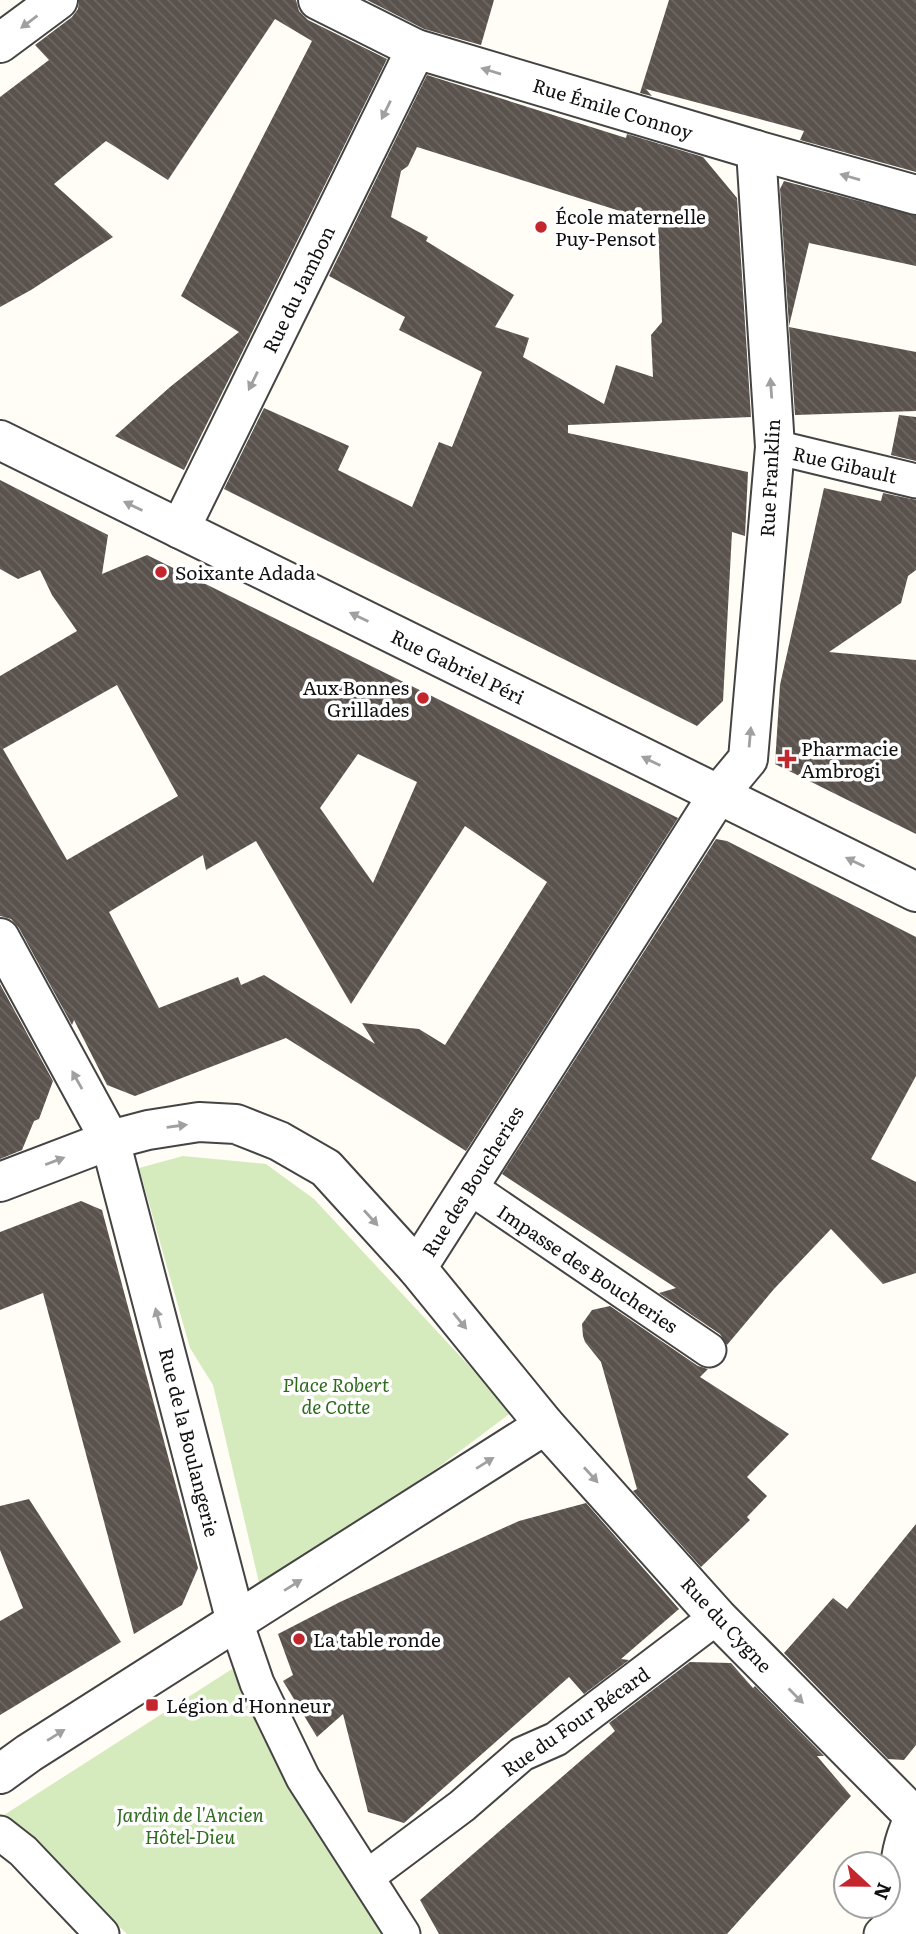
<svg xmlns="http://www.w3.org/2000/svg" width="916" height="1934" font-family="Literata,serif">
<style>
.park{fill:#d5ebbd}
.building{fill:url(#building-back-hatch);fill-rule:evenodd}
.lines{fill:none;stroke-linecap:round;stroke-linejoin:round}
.pedestrian-casing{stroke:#444;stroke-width:37}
.minor-casing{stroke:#444;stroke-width:42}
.pedestrian{stroke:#fff;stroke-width:33}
.minor{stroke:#fff;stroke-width:38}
.oneway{fill:#a0a0a0}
.poi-dot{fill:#c4262e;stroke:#fff;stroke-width:2.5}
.labels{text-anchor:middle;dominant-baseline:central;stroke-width:7;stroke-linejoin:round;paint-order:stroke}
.street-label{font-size:19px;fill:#111;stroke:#fff}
.poi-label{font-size:19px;fill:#111;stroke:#fff;text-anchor:start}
.park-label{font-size:19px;font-style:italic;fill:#2f6b1f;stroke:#fff}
</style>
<defs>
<pattern id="building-back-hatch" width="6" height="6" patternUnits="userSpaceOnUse" patternTransform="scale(1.75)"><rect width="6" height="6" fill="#5a524d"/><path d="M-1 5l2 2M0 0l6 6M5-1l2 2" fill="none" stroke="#6d6662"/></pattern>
</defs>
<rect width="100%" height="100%" fill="#fffdf5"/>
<g class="park">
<polygon points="183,1156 266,1164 314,1199 512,1412 440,1466 260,1587 213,1385 190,1348 139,1168"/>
<polygon points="232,1669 290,1779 384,1934 127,1934 4,1815"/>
</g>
<g class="building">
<polygon points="79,0 296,0 299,11 308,20 387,59 184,470 115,436 170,387 239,332 181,296 312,41 275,19 168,180 106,141 54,184 113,237 31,290 0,307 0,97 49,60 35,45 72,17 78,9"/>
<polygon points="367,0 494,0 481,45 424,29"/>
<polygon points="669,0 916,0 916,172 800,140 804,131 646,89 652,96 640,93"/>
<path d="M427,75L626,138L627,134L703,157L737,198L751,417L568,425V433L748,472L745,536L732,532L723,701L697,726L224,489L264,408L349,446L338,470L412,507L439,442L452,447L482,372L399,330L405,317L329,276ZM417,147L658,223L662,322L651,335L653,377L616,365L604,404L523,357L529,338L495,327L514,295L426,241L428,237L391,217L401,171L408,166Z"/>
<polygon points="784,181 916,216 916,266 809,243 789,326 780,189"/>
<polygon points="789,327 916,352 916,411 795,415"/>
<polygon points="899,415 916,417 916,461 891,455"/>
<path d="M0,480L108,535L102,574L147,555L678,818L466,1151L286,1038L135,1096L107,1085L74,1020L72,1025L19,928L11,919L0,916V676L77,631L52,595L40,570L18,579L0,569ZM117,685L178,796L67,860L3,749ZM358,754L417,782L373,883L320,808ZM465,826L547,882L445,1045L419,1029L362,1023L375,1044L264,975L241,985L238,977L159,1008L109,912L203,855L206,870L256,841L351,1004Z"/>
<polygon points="824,488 881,501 883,493 916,500 916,570 908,576 901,603 829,652 916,660 916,834 775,764 780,685"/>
<polygon points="716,839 727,841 916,937 916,1076 871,1159 916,1182 916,1273 883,1284 831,1229 774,1289 727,1345 720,1334 659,1293 676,1288 502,1174"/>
<polygon points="0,984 53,1081 39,1119 34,1121 22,1150 0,1159"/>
<polygon points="81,1201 102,1210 198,1568 182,1605 134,1634 43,1293 0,1310 0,1232"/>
<polygon points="610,1306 698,1366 708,1369 700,1377 789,1434 747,1477 767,1496 747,1517 750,1520 701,1567 633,1491 637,1489 601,1362 585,1342 583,1336 582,1324 592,1310"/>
<polygon points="29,1499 121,1642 0,1715 0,1621 23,1608 0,1550 0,1506"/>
<polygon points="586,1503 679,1609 621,1659 629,1660 584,1694 569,1677 404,1823 368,1812 343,1714 317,1737 283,1681 293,1675 278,1634 340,1602 519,1521"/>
<polygon points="916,1524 916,1745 904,1760 888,1759 784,1653 833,1598 847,1609"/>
<polygon points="690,1662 731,1663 753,1688 755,1686 824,1756 817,1756 851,1796 727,1934 439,1934 420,1900 615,1731 609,1723"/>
</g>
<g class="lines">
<g class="pedestrian-casing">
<g id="pedestrian">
<polyline points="775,447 916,481"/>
<polyline points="468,1186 709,1350"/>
<polyline points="236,1622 257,1683 303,1778 403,1934"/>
<polyline points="0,1833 23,1851 102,1934"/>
<polyline points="367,1877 462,1806 522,1754 556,1739 717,1617"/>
<polyline points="881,1934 904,1911"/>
</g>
</g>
<g class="minor-casing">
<g id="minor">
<polyline points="318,0 416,49 756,150 916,195"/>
<polyline points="0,43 58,0"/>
<polyline points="0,440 916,892"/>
<polyline points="180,529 416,49"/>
<polyline points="0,938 110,1140 236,1622"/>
<polyline points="0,1182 110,1140 148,1130 199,1122 236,1124 279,1141 326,1168 417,1268 545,1425 717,1617 914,1816"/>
<polyline points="417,1268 718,795 748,759 775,447 756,150"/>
<polyline points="0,1774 29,1753 545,1425"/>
<path d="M916,1814C897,1851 892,1893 916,1928"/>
</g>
</g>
<use href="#pedestrian" class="pedestrian"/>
<use href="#minor" class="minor"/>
</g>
<defs><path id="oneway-solid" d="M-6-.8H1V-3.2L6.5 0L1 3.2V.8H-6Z" transform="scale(1.75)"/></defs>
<g class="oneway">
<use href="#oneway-solid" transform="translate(29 22) rotate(143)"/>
<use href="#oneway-solid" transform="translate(491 71) rotate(-163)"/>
<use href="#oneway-solid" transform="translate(386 110) rotate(116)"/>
<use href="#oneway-solid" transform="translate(850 177) rotate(-164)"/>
<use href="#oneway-solid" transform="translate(253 381) rotate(116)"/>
<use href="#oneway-solid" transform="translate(771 388) rotate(-94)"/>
<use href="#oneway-solid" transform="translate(133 506) rotate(-154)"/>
<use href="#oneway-solid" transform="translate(359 617) rotate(-154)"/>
<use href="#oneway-solid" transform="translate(750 737) rotate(-85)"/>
<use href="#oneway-solid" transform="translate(651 761) rotate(-154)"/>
<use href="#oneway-solid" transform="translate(855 862) rotate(-154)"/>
<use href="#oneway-solid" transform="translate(77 1080) rotate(-119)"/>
<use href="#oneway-solid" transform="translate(177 1126) rotate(-8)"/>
<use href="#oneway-solid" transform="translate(55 1161) rotate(-21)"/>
<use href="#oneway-solid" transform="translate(371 1218) rotate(48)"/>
<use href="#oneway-solid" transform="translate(158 1318) rotate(-105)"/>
<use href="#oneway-solid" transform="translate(460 1321) rotate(51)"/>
<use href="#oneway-solid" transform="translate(485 1463) rotate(-32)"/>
<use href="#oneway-solid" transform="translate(591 1475) rotate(48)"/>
<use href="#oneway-solid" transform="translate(293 1585) rotate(-32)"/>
<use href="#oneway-solid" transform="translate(796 1696) rotate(45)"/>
<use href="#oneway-solid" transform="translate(56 1735) rotate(-32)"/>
</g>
<g class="poi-dot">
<circle cx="541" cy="227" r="7"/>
<circle cx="161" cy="572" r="7"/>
<circle cx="423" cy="698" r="7"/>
<path d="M783.5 748.5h7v7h7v7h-7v7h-7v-7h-7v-7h7z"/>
<circle cx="299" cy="1639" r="7"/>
<rect x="145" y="1698" width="14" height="14" rx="3.5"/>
</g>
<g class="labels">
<g class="street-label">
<text transform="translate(613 108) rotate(17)">Rue Émile Connoy</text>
<text transform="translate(298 289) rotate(-64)">Rue du Jambon</text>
<text transform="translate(845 464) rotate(13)">Rue Gibault</text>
<text transform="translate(769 478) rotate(-87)">Rue Franklin</text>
<text transform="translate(458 666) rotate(26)">Rue Gabriel Péri</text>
<text transform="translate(472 1181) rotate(-58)">Rue des Boucheries</text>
<text transform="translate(588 1268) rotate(34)">Impasse des Boucheries</text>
<text transform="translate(190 1442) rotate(76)">Rue de la Boulangerie</text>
<text transform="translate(727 1624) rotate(47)">Rue du Cygne</text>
<text transform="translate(575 1721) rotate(-35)">Rue du Four Bécard</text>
</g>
<g class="poi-label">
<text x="555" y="216">École maternelle<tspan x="555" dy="22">Puy-Pensot</tspan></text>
<text x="175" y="572">Soixante Adada</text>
<text x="409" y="687" text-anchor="end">Aux Bonnes<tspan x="409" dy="22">Grillades</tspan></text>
<text x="801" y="748">Pharmacie<tspan x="801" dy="22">Ambrogi</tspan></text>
<text x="313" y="1639">La table ronde</text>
<text x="166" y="1705">Légion d'Honneur</text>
</g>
<g class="park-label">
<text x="336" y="1384">Place Robert<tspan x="336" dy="22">de Cotte</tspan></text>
<text x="190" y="1814">Jardin de l'Ancien<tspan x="190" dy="22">Hôtel-Dieu</tspan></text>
</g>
</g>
<g transform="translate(867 1885) rotate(112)"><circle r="33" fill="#ffffff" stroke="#a0a0a0" stroke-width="2"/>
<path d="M0-5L12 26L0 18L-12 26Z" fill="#c4262e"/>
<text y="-10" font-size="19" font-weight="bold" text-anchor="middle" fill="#111111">N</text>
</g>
</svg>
